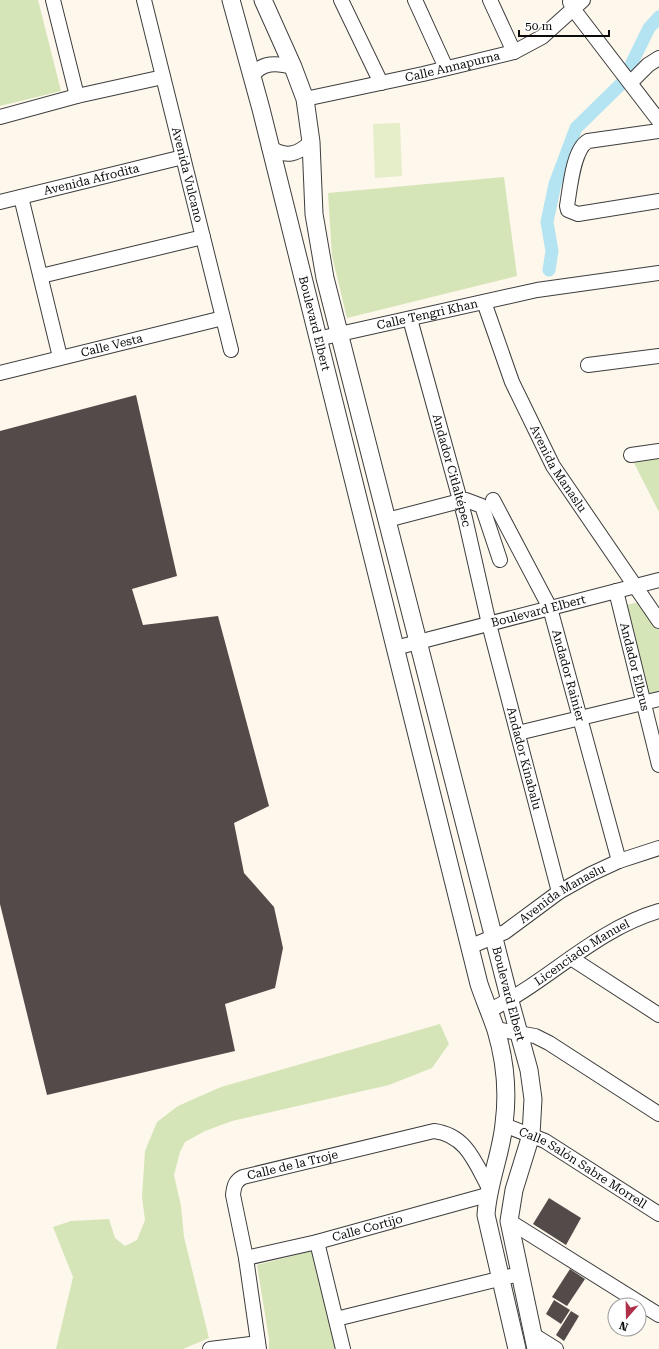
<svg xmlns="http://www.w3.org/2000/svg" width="659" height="1349" font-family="'Roboto Serif',serif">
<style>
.green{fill:#d6e5b8}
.pitch{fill:#e6edc9}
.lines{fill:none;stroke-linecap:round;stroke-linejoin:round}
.canal{stroke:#b4e3f1;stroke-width:13}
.building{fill:#534b49}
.minor-casing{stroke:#3e3e3e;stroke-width:16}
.tertiary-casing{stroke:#3e3e3e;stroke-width:19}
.minor{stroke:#fff;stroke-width:14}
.tertiary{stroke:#fff;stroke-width:17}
.labels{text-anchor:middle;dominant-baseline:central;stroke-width:4;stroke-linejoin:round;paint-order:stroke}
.street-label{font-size:12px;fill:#0b0b0b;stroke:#fff}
</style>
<rect width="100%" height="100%" fill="#fdf7ec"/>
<g class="green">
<polygon points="0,0 38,0 61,91 0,106"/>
<polygon points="504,177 517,276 347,318 332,256 328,193"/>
<polygon points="659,457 659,512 633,461"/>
<polygon points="640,602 659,630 659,699 650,701 626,605"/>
<polygon points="440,1024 449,1044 432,1068 389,1085 232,1121 205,1131 185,1142 180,1152 174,1175 181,1206 184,1237 209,1338 183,1349 56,1349 73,1277 53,1227 71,1221 109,1219 115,1238 125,1246 137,1240 145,1220 142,1197 145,1151 157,1122 178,1106 221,1087"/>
<polygon points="316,1250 340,1349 269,1349 269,1339 257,1265"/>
</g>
<polygon class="pitch" points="400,123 402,176 375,178 373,124"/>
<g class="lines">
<polyline class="canal" points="549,270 552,251 547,222 555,184 576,128 622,83 649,28 659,17"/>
</g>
<g class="building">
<polygon points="136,395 177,576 132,589 143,625 218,616 269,806 234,823 244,873 274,907 283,948 275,988 225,1004 235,1051 47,1095 0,904 0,431"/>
<polygon points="549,1198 581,1218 566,1245 533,1224"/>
<polygon points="570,1269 585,1279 567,1306 552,1297"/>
<polygon points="554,1300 570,1310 561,1324 546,1314"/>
<polygon points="571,1311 579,1316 564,1341 556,1335"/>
</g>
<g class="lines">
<g class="minor-casing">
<g id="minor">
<polyline points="53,0 77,96"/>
<path id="s1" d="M144,0L231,350"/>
<polyline points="341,0 381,83"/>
<polyline points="415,0 446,68"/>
<polyline points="490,0 514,52"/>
<polyline points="570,2 574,10 659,121"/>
<path d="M252,77C261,61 278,63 293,67"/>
<polyline points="631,82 648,65 659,58"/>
<path id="s2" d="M305,99L423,74L514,52L542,37L583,0"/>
<polyline points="0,117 77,96 163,77"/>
<path d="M659,131L588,141C573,149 570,189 567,206L568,210L578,214L659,201"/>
<path d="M269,147C286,158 297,155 311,142"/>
<polyline points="21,197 60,357"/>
<path id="s3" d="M0,202L183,157"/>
<polyline points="41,276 203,237"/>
<path id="s4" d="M484,302L512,382L553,466L659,621"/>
<path id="s5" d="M410,319L465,518L489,624L559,892"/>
<path id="s6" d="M317,339L537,290L659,273"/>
<polyline points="588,365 659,356"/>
<path id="s7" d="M0,373L223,318"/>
<polyline points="631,455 659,451"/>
<path id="s8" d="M493,500L550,608L619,861"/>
<polyline points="387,520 460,501 466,500 482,506 500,560"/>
<path id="s9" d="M616,591L659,765"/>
<path id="s10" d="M395,648L659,580"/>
<polyline points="518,733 659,699"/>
<path id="s11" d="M469,947L505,932L559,892L591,874L619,861L659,848"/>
<polyline points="571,958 659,1015"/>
<path id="s12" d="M488,1011C547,983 594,930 659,911"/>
<polyline points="496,1029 535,1036 549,1043 659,1114"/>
<path id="s13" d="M504,1125L545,1141L659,1214"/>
<polyline points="509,1221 659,1315"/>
<polyline points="317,1242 343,1349"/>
<path id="s14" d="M246,1258L317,1242L487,1195"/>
<polyline points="336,1319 519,1274"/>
<polyline points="532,1334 556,1349"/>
<polyline points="210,1349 258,1343"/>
<path id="s15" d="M259,1349L246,1258L233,1195C234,1186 235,1181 243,1177L434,1131C466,1135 475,1162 489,1188"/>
</g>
</g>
<g class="tertiary-casing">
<g id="tertiary">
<path id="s16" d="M231,0L261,109L479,984C484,999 491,1015 496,1030C505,1060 508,1094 504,1124C501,1155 488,1183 486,1215L517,1349"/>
<path id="s17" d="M263,0L293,67L305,99L311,142L314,214L325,278L510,1001L529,1070L533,1099L531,1135L514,1190L509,1221L536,1349"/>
</g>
</g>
<use href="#minor" class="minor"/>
<use href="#tertiary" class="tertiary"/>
</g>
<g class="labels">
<g class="street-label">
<text stroke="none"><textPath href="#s2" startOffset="151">Calle Annapurna</textPath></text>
<text stroke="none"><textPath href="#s1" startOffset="180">Avenida Vulcano</textPath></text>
<text stroke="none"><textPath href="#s3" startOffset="94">Avenida Afrodita</textPath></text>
<text stroke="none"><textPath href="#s6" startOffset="113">Calle Tengri Khan</textPath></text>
<text stroke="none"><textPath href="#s16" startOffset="334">Boulevard Elbert</textPath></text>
<text stroke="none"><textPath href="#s7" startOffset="115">Calle Vesta</textPath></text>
<text stroke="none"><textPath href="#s4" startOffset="183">Avenida Manaslu</textPath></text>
<text stroke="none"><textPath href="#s5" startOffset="157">Andador Citlaltépec</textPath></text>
<text stroke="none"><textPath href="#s10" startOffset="148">Boulevard Elbert</textPath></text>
<text stroke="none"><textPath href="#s9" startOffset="78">Andador Elbrus</textPath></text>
<text stroke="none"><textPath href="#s8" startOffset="192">Andador Rainier</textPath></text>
<text stroke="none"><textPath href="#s5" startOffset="454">Andador Kinabalu</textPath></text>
<text stroke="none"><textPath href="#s11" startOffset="108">Avenida Manaslu</textPath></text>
<text stroke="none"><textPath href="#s12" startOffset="111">Licenciado Manuel</textPath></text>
<text stroke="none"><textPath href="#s17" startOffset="1027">Boulevard Elbert</textPath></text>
<text stroke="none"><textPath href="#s15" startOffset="229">Calle de la Troje</textPath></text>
<text stroke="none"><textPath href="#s13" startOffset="90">Calle Salón Sabre Morrell</textPath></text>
<text stroke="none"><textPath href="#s14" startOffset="125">Calle Cortijo</textPath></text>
</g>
</g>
<g transform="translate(627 1317) rotate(200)"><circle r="19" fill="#ffffff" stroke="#9d9d9d"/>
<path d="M0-3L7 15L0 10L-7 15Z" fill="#b02f48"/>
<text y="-6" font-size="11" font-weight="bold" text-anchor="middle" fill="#0b0b0b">N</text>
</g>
<path d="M519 30v6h90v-6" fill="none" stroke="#0b0b0b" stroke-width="2"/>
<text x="525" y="30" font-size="12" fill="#0b0b0b" stroke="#ffffff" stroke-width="3" paint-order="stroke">50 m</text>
</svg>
